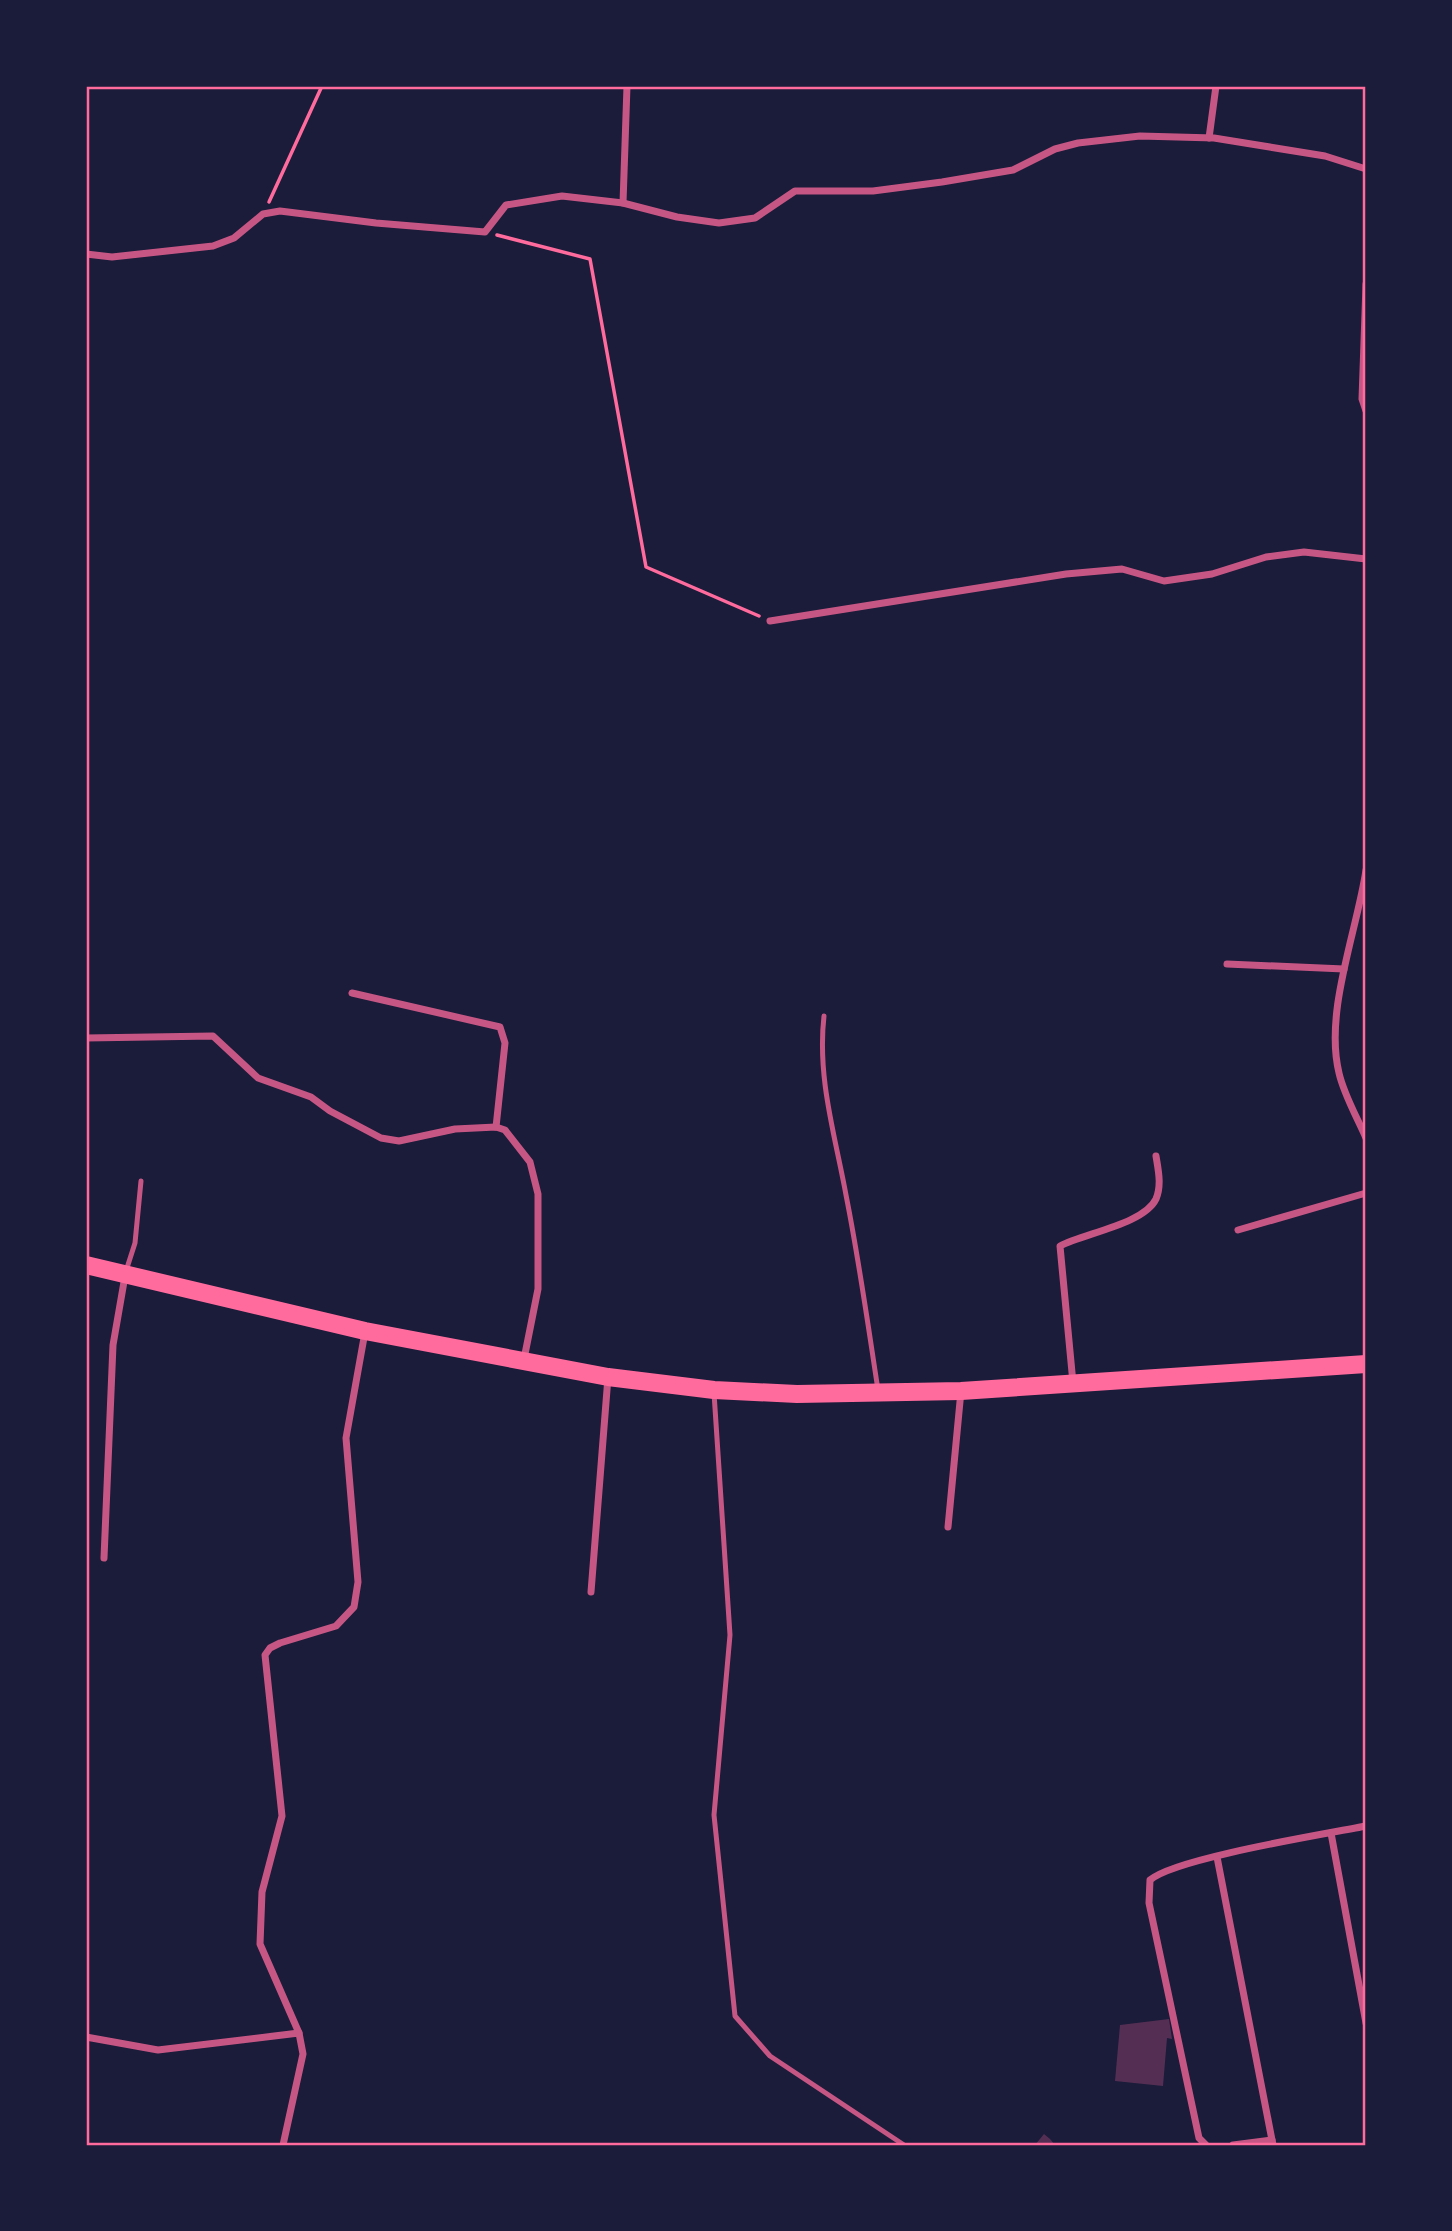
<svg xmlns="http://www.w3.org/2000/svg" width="1452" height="2231" font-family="Ubuntu,sans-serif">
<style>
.building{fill:#542f53}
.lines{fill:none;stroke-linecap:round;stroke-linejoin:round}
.path{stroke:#ff6b9d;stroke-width:3.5}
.service{stroke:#c65784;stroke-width:5}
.minor{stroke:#c65784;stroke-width:7}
.primary{stroke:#ff6b9d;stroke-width:18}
.neatline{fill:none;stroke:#ff6b9d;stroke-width:2.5}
</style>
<rect width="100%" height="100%" fill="#1b1b3a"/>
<g class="building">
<polygon points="1169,2019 1172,2039 1167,2038 1163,2086 1115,2081 1120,2025"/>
<polygon points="1044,2134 1050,2139 1055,2145 1035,2145"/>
</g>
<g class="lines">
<g class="path">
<polyline points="269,202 322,86"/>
<polyline points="497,235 590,259 646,567 759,616"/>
</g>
<g class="service">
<path d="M824,1016C817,1078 835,1135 846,1195C859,1260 868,1325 878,1390"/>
<polyline points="126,1271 135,1243 141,1181"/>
<polyline points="714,1393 730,1635 714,1815 735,2016 770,2056 904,2145"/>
</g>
<g class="minor">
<polyline points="1209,138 1216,86"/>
<polyline points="623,203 627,86"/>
<polyline points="86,254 112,257 213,246 234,238 263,214 280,211 376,223 485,232 506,205 562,196 623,203 677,217 719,223 755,218 795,191 873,191 942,182 1013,170 1055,149 1078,143 1140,136 1214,138 1325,156 1366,169"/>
<polyline points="1366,284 1362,399 1366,411"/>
<polyline points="770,621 1066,574 1122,569 1164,581 1212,574 1266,557 1304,552 1366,559"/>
<path d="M1366,870C1357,931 1324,1012 1339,1073C1344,1095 1357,1117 1366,1138"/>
<polyline points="1227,964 1344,969"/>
<polyline points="352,993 500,1027 505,1043 496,1127"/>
<polyline points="86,1038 213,1036 258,1078 311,1097 330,1111 381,1138 399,1141 455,1129 496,1127 505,1130 530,1162 538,1194 538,1289 524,1359"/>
<polyline points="1238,1230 1366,1193"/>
<path d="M1073,1383L1060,1246C1085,1233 1144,1224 1156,1199C1162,1185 1158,1169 1156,1156"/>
<polyline points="948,1527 961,1391"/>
<polyline points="104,1558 113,1345 125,1276"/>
<polyline points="591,1592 608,1377"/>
<polyline points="1331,1833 1366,2023"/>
<polyline points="1217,1857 1272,2140"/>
<polyline points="86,2037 158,2050 299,2033"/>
<polyline points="283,2145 303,2054 299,2033 260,1944 262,1892 282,1816 265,1655 270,1648 280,1643 336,1626 354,1607 358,1582 346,1438 365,1332"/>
<path d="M1206,2145L1199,2138L1149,1903L1150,1880C1175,1858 1326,1834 1366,1826"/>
<polyline points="1233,2145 1272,2140 1273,2145"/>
</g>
<polyline class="primary" points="86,1265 365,1331 608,1377 714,1390 797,1394 961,1391 1366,1364"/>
</g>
<rect width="1452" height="2231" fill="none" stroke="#1b1b3a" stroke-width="175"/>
<rect x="88" y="88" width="1276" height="2056" class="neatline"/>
</svg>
